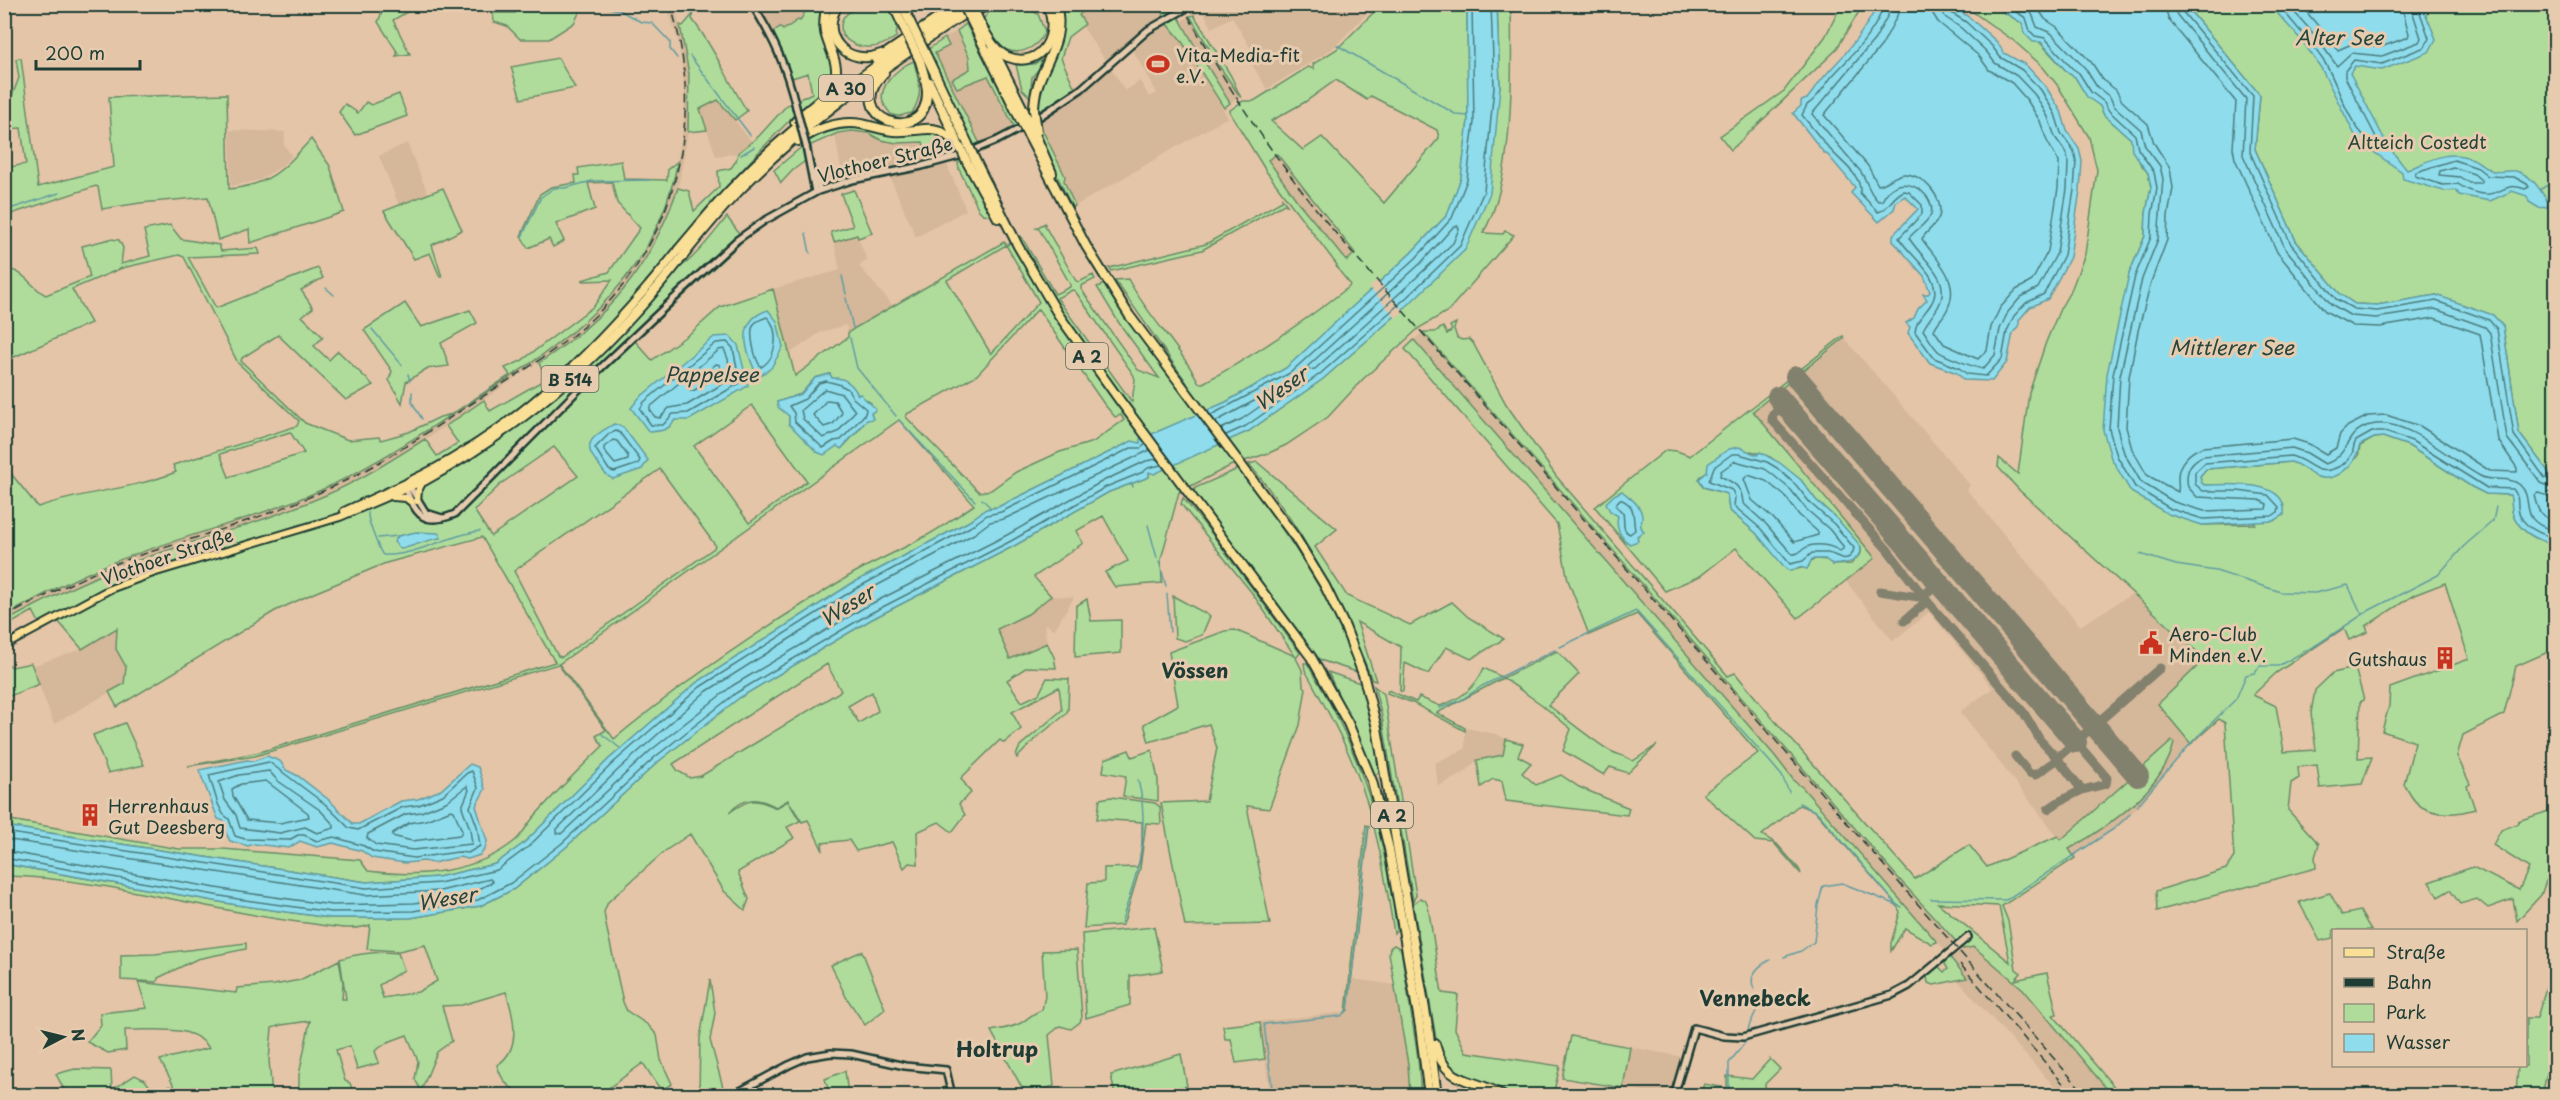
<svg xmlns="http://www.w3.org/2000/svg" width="2560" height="1100" font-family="'Playpen Sans',sans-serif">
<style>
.built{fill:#d5b799}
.green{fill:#afdc9a;stroke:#678c67;stroke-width:1.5;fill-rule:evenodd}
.water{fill:#8edcec;stroke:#629ca2;stroke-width:1.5}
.pier{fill:#e4c5a7}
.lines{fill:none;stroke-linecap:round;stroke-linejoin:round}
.shore{stroke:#4b7d7e;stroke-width:1.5}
.stream{stroke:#629ca2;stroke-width:1.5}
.taxiway{stroke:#82816e;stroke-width:9}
.runway{stroke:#82816e;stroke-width:22}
.tertiary-casing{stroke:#1f3d34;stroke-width:10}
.secondary-casing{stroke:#1f3d34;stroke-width:10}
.primary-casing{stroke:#1f3d34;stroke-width:10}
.trunk-casing{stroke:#1f3d34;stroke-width:11}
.motorway-casing{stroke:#1f3d34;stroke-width:12}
.tertiary{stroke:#e6cbae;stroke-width:5}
.secondary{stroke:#e6cbae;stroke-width:5}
.primary{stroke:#fadf96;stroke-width:6}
.trunk{stroke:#fadf96;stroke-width:7}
.motorway{stroke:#fadf96;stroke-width:8}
.rail{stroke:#1f3d34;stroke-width:1.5;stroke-dasharray:9 4.5;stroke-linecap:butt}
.tertiary-bridge-casing{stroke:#1f3d34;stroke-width:10;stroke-linecap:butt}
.motorway-bridge-casing{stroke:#1f3d34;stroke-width:12;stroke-linecap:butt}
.tertiary-bridge{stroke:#e6cbae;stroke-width:5}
.motorway-bridge{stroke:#fadf96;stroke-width:8}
.labels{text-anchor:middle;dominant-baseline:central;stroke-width:6;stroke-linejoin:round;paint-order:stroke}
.shield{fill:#e6cbae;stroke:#5b6859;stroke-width:1.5}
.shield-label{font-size:16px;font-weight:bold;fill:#1f3d34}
.poi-label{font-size:18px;fill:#1f3d34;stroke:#e6cbae;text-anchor:start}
.park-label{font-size:18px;fill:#264539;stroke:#e6cbae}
.street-label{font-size:18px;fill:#1f3d34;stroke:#e6cbae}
.water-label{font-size:20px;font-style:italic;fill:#25453d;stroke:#e6cbae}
.neighbourhood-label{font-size:20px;font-weight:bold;fill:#1f3d34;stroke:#e6cbae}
.quarter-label{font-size:21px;font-weight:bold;fill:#1f3d34;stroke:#e6cbae}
</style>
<rect width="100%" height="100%" fill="#e4c5a7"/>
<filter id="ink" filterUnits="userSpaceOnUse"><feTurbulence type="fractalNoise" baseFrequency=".0167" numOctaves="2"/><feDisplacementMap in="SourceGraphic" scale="12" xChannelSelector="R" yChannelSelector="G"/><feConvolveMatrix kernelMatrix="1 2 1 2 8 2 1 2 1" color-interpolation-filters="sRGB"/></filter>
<g filter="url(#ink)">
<g class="built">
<polygon points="1088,4 1160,5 1167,23 1181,40 1229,119 1226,118 1075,206 1038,121 1065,104 1111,68 1125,91 1140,81 1149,97 1157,93 1131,47 1110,67 1082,26 1085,24 1079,15"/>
<polygon points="667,5 673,5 677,15 689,74 688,132 678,188 660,234 639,272 606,310 582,332 432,435 363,477 328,494 258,521 116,569 46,599 5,622 5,616 44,593 114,562 309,495 364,469 473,401 579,328 617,290 632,269 659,219 674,180 684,125 685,94 679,44"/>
<polygon points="755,5 809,5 800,21 798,20 783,30 780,27 773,32"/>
<polygon points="1188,5 1375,5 1332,49 1267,89 1251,63 1257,59 1232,17 1212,28 1203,11 1194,15"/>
<polygon points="1190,16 1239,97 1230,103 1181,21"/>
<polygon points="957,31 971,62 970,69 957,88 988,76 1017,132 1003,140 982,148 935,53 949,46 945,38"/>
<polygon points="718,100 752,142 738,153 716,156 700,109"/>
<polygon points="230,130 285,132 284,145 292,156 280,167 260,180 231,186"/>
<polygon points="852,131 868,133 881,140 897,143 923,142 944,158 966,210 916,237 889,175 844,185 835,135"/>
<polygon points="407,143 428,194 399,205 379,156"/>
<polygon points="1277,154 1307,195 1355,254 1347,261 1298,202 1268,160"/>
<polygon points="857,235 867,260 859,266 893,306 848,333 846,325 821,332 789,354 773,289 840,270 834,242"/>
<polygon points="1423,332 1900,880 1963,948 1974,947 2023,989 2112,1095 2062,1095 1977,1002 1957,979 1967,977 1952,958 1795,782 1744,720 1414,340"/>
<polygon points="1844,338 1970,485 1967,490 2080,626 2132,594 2205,660 2158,704 2191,744 2124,822 2073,856 1960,712 1993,688 1929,612 1893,641 1845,580 1874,557 1752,411"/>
<polygon points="1051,596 1074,597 1054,630 1046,624 1044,625 1047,643 1010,659 997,629 1028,614"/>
<polygon points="117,627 116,649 126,667 124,684 54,724 32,666 82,649"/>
<polygon points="1465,728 1496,734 1506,739 1503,755 1477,760 1463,774 1438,786 1435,763 1465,749"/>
<polygon points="1353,979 1395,985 1408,1064 1410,1095 1270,1095 1260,1022 1346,1012 1348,1010"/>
<polygon points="1630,1047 1683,1057 1672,1095 1623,1088"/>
</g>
<g class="green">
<path d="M1008,4L1023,6L1038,14L1045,32C1036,50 1015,59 998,44C991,38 987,27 983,19L989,12Z"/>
<polygon points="1842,4 1863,5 1836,50 1731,150 1720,136 1784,91 1825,37"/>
<polygon points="385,5 419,5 393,20 410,54 396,56 398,53 378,22"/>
<polygon points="516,5 516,4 583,5 574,23 549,39 520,39 507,26 494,22 493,13 515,13"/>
<path d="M809,5H824C826,20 837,69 832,81C824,100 802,108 789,121C738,171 693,228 646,281C684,276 704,245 727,217L744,240L635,341L652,360L692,332L720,307L773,289L795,376L848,337V333L855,328L1004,242L1007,245L1021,236L1055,294L1070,287V284L1039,229L1036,228L1045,223V226L1076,281L1079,282L1093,275L1095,279L1081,286V289L1138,370L1159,378L1119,323L1097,287L1105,284L1178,387L1187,383L1115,280L1128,279C1148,317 1180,346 1199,383H1203C1254,356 1303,322 1349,287L1350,284L1336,267L1337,265L1266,171L1229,111L1243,101H1254L1308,67L1314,69L1313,64L1337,49L1381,5H1467L1468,121L1461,179L1447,215L1411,253L1286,368L1226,402L1140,443L1126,444L998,507L989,508L968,522L851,584L696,683L609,759L524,843L495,864L438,877L366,882L5,826L4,819L179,849H223L360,860L368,871C416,878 477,873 516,840C523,834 527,825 533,818C555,793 579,769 603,746L596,736L606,730L558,664L255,756L188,766L260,752L555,662L482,537L386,563L314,593L275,611L117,707L109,692L124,684L126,667L116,649L117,628L82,649L58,621L43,630L33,611L5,627V622C41,602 77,584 115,569C185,542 257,525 326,495C361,480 393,459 425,439L437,456L458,443L446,426L484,400L490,411L544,380V374L539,363C611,315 649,270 678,188L689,191L694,211L719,187L718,171L731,168L736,161L738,153L759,136L787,105L812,93L808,73L792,78L773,32L780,27L783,30L798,20L800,21ZM1336,80L1367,100L1371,96L1437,130L1439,138L1384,203L1322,137L1303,150L1271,121L1305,102ZM1277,154L1355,253L1347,261L1298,202L1268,160ZM1006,245L1039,302L991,354L947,280ZM1072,290L1075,291L1133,374L1135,379L1132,402L1057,298ZM1038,309L1104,404L1115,417L1121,415L1124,420L1093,442L1060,452L1016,472L991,490L979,492L906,417L907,414L977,375ZM830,374L832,378L871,403C870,422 854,435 842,448L789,424V416L777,402L801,394L815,378ZM752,405L807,481L749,523L694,446ZM899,420L974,505C957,516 941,528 924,537C901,550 877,560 854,573C770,623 689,677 614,739L559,664ZM554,447L578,476L491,536L474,510L502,483ZM660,469L715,545L714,548L562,657L558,656L514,571Z"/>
<path d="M860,5C884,4 901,9 896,37C878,50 857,52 842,35C838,15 847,14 860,5Z"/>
<path d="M1059,5L1089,6L1079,15L1085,24L1068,37L1061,58L1078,95L1038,121L1065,176L1064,181L1075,206L1072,207C1057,174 1033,135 1038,97C1043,61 1071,45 1059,5Z"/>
<polygon points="1160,5 1172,5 1195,46 1230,103 1224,108 1181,40 1167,23"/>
<path d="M1497,5H1511C1512,66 1515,181 1483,233L1503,234L1505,231L1514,235L1448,311L1419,328L1362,380L1328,417L1286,445L1269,453L1232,465L1179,492L1161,559L1162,583L1115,587L1105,572L1128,561L1103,516L1076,531L1083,543L1034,577L1051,596L1028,614L997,629L1010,659L1047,643L1054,657L1056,668L1027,667L1007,680L1022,702L1039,694L1047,678L1069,679L1068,710L1065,715L1037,737L1017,758L1016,756L1020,746L1062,710L1059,687L1012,712L1021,729L1004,743L1000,740L961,778L971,793L959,804L965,815L952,832L939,822L917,832L918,864L909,863L904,868L892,842L856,851L849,840L822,843L823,851L808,820L802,822L788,800L776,807C758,797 744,796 729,813C748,799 755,797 776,808L788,801L800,821L787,827L794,838L738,872L749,899L745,910L724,891L690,834L665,851L608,902L604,912L606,925L623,1002L627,1011L648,1025L657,1035L661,1060L672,1084L663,1089L658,1086L643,1063L606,1090L605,1095H523C508,1087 502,1082 497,1065C522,1050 514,1016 506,992L462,1005L442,1006L452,1041L437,1052L421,1091L415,1079L418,1061L407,1035L388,1042L375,1051L379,1063L357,1069L350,1046L336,1050L345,1081L350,1083L354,1095H299V1075L310,1021L281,1025L272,1028L269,1060L272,1095H199L197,1087L179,1095L160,1060L209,1048C193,1023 152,1031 125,1030L126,1050L108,1053L87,1042L101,1025L100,1013L147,1008L138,982L236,993L237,988L274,985L300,980L339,960L343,983L342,999H346L340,959C360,953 377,951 398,953L404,970L379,985L383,998L418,992L437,981L425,945L399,951L367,949L370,925C352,932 325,925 306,923C207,911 104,878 5,876L4,864L237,905L330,918H410L480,906L514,889L565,848L659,761L739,698L872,619L1014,546L1109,492L1149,477V472L1249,431L1323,379L1411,302L1500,87ZM827,664L841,691L701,776L690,778L678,771L673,764ZM872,692L878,711L859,723L848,706Z"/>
<path d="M1963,5H1991L2022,23L2068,73L2075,77L2087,96L2100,106L2104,115L2131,139L2140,163L2148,173L2151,187L2146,213L2145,236L2129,274L2202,525L2255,524L2238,485H2204L2201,482L2200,476L2206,469L2291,462L2301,465L2315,476L2358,457L2360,446L2374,438L2383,437L2409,446L2472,487L2486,494L2511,495C2512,501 2511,509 2513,514C2520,533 2538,540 2555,545V649L2516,666L2504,714L2463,735L2457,756L2470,784L2467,786L2475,809C2459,814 2437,816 2422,807C2413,802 2409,792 2404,784L2415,742L2382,731L2389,706L2390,688L2469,659L2445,583L2414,595L2366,626L2368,632L2349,640L2344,628L2276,673L2253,695L2276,706L2284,752L2316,750L2311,713L2315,690L2333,673L2355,668L2364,700L2360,702L2358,758L2372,757L2362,784L2320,788L2317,765L2298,767L2299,778L2291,783L2288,810L2319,844L2315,857L2316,868L2157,911L2156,891L2226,869L2234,857L2225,723L2219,719L2191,744L2158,704L2205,659L2020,491L1998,467L1999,458L2018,474L2029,393L2046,342L2060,309L2072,288L2085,254L2097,170L2089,137L2058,86L2042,66L2014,41Z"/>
<polygon points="2185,5 2555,5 2555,476 2550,474 2519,433 2503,326 2437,295 2377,305 2355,304 2340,294 2296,241 2255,149 2260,95"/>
<path d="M694,13L692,19C714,47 728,81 747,111L735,120L718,100L700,109L707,130L688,132L689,74L680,25L683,26Z"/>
<polygon points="1194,15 1231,76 1241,98 1220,67 1190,16"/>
<polygon points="966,24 1021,130 1017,132 988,76 957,88 952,79 970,69 969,57 957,31"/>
<polygon points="945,38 949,46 935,53 982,148 974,151 927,50"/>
<path d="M21,58L38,187L114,167L109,97L227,94L229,189C270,185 284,169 311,139L330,166L344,212L250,243L249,229L218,240L208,197L140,203L102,209L98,187L96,186L5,216V168L26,164L21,128L5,129V114L19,78L16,59Z"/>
<polygon points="558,58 575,88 521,99 511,67"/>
<polygon points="1041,60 1042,65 1032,77 1030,97 1022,89 1016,65 1034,64"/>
<path d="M914,61C918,83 925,91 912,113C907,113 902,116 898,116C891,116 890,113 887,109C872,91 897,67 914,61Z"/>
<polygon points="399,94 407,116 355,135 339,112 345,104 358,113 366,102 371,105"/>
<path d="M863,128L937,133L949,139L958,153L929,163L923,142L897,143L881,140L868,133L852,131L838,133L811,145L812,156L793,170L781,183L774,170C809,142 816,127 863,128Z"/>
<polygon points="962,159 990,209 990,215 983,214 979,210 959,169 958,163"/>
<path d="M621,161L624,179L667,180L668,169L678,161C652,292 558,347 454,413C408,442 362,473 312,494C247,521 179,537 114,562C76,577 40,596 5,616L4,465L38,507C83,491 132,490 176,472L173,465L297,426L299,421L238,363L184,257L179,255L122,268L72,289L91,323L5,361V269C25,270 30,287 46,295L90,277L82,246L110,239L119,240L123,248L121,264L150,256L144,230L170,225L181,239L219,245L221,251L258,248L260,254L188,257L216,308L318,268L323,278L301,290L313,308L302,316L323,337L314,346L329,360L338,351L373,385L346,400L278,335L242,358L241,361L305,423L348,440L379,437L381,440L409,432L440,417L452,414L510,375L505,368L521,361L594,306L612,280L583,281L582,280L609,272L640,228L617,203L612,182L588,183L595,209L556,224L564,241L553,247L549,239L528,248L521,236L540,194L551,187L576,183L575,175H579L578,168ZM290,432L304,453L229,477L220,454Z"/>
<polygon points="443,188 462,230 432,245 442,277 440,277 430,253 414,259 384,211"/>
<polygon points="854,190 872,233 858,238 857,235 834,242 831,232 853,226 841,194"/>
<polygon points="1282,198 1287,205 1284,204 1202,250 1111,271 1109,268 1206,244 1282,201"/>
<polygon points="405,303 421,327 470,310 477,323 441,343 449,366 426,369 406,382 402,403 389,380 392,371 364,330"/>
<path d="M1456,323L1454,329L1457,338L1462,340L1469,339L1473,343L1506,404L1556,476L1728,676L1735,673L1775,721L1915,879L1969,845L1987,867L2058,836L2061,840L2172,741L2174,743C2163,790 2108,827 2069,849L2075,858L2002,906L2008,921L2016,969L2021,973L2015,980L2047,973L2057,1014L2053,1015L2121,1095H2112L2023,989L1974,947L1963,949L1900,880L1423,332H1435L1443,327L1447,334L1452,330L1450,326ZM1938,903L1999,906L2010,962Z"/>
<path d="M1843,336L1844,338L1753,411L1875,558L1798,618L1736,548L1700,576L1665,591L1595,507L1666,450L1677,451L1690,456ZM1751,451L1770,457L1801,480L1816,500L1838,520L1861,548V553L1851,564L1833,565L1829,560L1816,559L1810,561L1809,566L1790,571L1756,533L1729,510L1727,494L1703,487L1699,479L1701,476Z"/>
<polygon points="1414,340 1775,756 1795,782 1802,787 1937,942 1932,944 1905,928 1891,951 1891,943 1900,912 1896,904 1815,811 1799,805 1762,835 1777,844 1799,869 1801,874 1774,843 1755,841 1703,794 1758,753 1637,614 1589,635 1568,580 1557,524 1405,349"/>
<path d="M1257,462L1337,529L1315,547L1347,596L1410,625L1452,602L1468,617L1504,639L1471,659L1446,647L1428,674L1405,663L1403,691H1400L1401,647L1357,622L1376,681L1372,680C1341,602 1304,529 1249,464Z"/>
<path d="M1238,469C1285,532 1334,596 1357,672L1320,660L1194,492L1195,488Z"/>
<polygon points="1183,498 1212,534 1300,653 1296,658 1302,670 1303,686 1306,688 1300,725 1269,809 1247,806 1270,924 1185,926 1161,803 1206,801 1217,748 1209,724 1149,742 1144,724 1178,705 1169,652 1225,631 1235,630 1295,656 1252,593 1181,504"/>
<polygon points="1173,596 1210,616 1202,635 1185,641 1175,638"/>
<polygon points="1087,599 1091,621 1121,620 1121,653 1075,657 1076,606"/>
<path d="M1557,651L1579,674L1548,705C1568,720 1587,736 1607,749C1616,755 1625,755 1633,761L1657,745L1628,773L1610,767L1604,775L1563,751L1571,729L1541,704L1503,678L1437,713L1465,728V731L1413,703L1387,693L1388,690L1416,702L1419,697L1440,706C1460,699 1475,689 1484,668L1503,678Z"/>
<polygon points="5,662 12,667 31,663 39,684 5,698"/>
<path d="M1304,663H1307C1338,712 1361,765 1376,820C1386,856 1391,893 1397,929L1394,933C1385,876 1376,817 1353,764C1340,731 1322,701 1305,670Z"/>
<polygon points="1328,672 1360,683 1369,707 1382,771 1375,775"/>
<polygon points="1374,686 1384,694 1416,895 1413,901 1382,717"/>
<polygon points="125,723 144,765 108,773 93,735"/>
<polygon points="1506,739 1523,744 1518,756 1531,763 1522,773 1536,785 1561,775 1579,787 1629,808 1627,815 1506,801 1502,781 1493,779 1481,787 1477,760 1503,755"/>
<polygon points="1129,750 1132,757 1152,750 1158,780 1158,801 1123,796 1126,776 1103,772 1105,759"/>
<polygon points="1111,797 1155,803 1160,807 1161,824 1146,823 1140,868 1123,925 1084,928 1088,883 1104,882 1104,868 1137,867 1139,864 1142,843 1142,822 1097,819 1100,799"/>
<polygon points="2555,809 2555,881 2546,881 2541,895 2517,921 2513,899 2488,908 2477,899 2460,904 2450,890 2438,897 2429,882 2473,867 2519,890 2529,868 2493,845 2501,830 2519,823 2518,821"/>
<polygon points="1366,825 1369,826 1348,1010 1346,1012"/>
<polygon points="2330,893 2342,915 2360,911 2371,930 2334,930 2333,938 2320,941 2299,902"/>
<polygon points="1420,898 1425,900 1428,906 1442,993 1458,995 1455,1029 1466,1052 1560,1066 1553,1095 1509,1095 1496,1087 1457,1075 1446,1064 1437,1044 1413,904"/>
<polygon points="1154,927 1163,971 1130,976 1130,1005 1086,1018 1082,934"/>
<polygon points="246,943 246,949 197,959 158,978 157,982 121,980 121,955 155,954"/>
<polygon points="1394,945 1401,949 1418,1058 1421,1095 1410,1095 1408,1064 1389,953 1390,948"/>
<path d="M1077,950L1082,1017L1080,1022L1071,1029L1060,1026L1049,1035L1054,1086L1026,1095L991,1031C1001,1029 1012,1028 1021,1023C1029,1018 1033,1013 1042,1010L1045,996L1042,951Z"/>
<polygon points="862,951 885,1009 865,1025 846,997 831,965"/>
<polygon points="1949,956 1967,978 1934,985 1928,983 1927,976 1938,966 1944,972 1948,969 1943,961"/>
<polygon points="2549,977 2555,978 2555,1038 2542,1095 2516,1095 2518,1066 2526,1066 2526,1018 2537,1018"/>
<polygon points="710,980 715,1013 710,1040 724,1091 718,1095 699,1095 700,1038"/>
<polygon points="1260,1022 1265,1059 1236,1063 1231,1039 1225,1039 1223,1026"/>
<polygon points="1571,1036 1630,1047 1623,1088 1562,1078"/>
<polygon points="1181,1054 1187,1086 1148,1095 1115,1095 1111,1075"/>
<polygon points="1770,1059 1780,1069 1765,1084 1766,1095 1700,1095 1704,1084 1727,1088 1727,1076 1752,1079"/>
<polygon points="75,1069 111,1070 112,1090 135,1075 145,1080 152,1090 170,1086 176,1095 67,1095 56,1074"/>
<polygon points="845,1071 848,1095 830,1095 825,1079"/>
</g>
<g class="water">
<polygon points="1467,5 1497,5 1500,87 1490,193 1465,250 1411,302 1323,379 1249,431 1154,474 1149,472 1149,477 1109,492 1014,546 872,619 739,698 659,761 565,848 514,889 480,906 410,918 330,918 237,905 5,864 4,826 366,882 438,877 495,864 524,843 609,759 696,683 851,584 968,522 986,509 998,507 1132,441 1140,443 1140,439 1226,402 1286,368 1411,253 1447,215 1461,178 1468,121"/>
<path d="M1878,5H1950L1969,17L1997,42L2004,53L2026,65L2046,87L2061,111L2067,131L2079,149L2082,161L2080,190L2070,257L2048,299L2030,307L2019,320V325L2013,333L2007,362L1992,381L1964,380L1957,373L1930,363L1908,333L1910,327L1906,323L1914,318L1918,309L1927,300L1923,294H1928L1930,292L1924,276L1893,241V235L1918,209L1905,196L1896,202L1894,209L1879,222L1851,193L1855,187L1828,155L1824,153L1793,113L1801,106V101L1807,99C1815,89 1822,78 1831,69C1851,49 1865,29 1878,5Z"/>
<path d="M1991,5H2185L2260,95L2255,149L2296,241L2340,294L2355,304L2377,305L2436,295L2493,315L2503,326L2519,433L2550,474L2555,476V545C2538,540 2520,533 2513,514C2511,509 2512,501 2510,495L2486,494L2472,487L2409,446L2383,437L2374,438L2360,445C2356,463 2337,485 2315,476C2307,472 2301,465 2291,462L2206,469L2200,476L2201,482L2204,485C2228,485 2289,478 2284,515L2274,521L2202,525L2168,514L2131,492L2111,458L2103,430L2107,374L2129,274L2145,236L2146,213L2151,187L2148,173L2132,151L2131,139L2104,115L2100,106L2087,97L2075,77L2068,73L2041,42H2033L2024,33L2022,23Z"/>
<path d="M2270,5H2422L2436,39L2429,52L2382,70L2355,66L2350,73L2388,146L2407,170C2431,160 2446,149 2473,159C2480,162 2486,169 2493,171C2500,173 2508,170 2516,171C2532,175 2540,189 2548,202L2547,207L2539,208L2529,202L2527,196L2512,191L2490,201L2459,195L2456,190L2444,191L2403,179L2402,172L2358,141L2321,68L2303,42Z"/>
<path d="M768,310L777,321L783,347L771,368L758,377C746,353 734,321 768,310Z"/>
<path d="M730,336L738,345L748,386L689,420H675C668,431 662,431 649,432L631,408L639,398L714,337Z"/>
<path d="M830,374L832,378C844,377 853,384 858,395L861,394C865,401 872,403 876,410L871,413L873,419L867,420L841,449L837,446L824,455L817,452L789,424V416L778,407L777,402L801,394L815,378Z"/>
<path d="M614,424L623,427L648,460L642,469L613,479C604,475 603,470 597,462C579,442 597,434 614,424Z"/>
<path d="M1739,447L1757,455L1760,452L1780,463L1801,480L1816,500L1838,520L1859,544L1861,548C1858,564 1847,563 1833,565L1825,559H1812L1807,569L1800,567L1790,571L1786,569L1756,533L1729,510L1727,494L1704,487L1699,479L1707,472L1708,464L1729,449Z"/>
<path d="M1622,491C1630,498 1643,506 1642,519C1641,525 1639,525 1644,532L1637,536L1638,541L1630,544C1620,538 1615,527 1618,516L1610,511L1606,503L1614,495Z"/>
<path d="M416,532L438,533L440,535V538C426,540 414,546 401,549L394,542L398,536Z"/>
<polygon points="267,756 280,761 286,770 298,776 329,800 353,824 359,824 401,801 418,799 441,790 470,764 478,767 485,789 476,806 487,841 485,849 480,855 468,859 459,857 433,863 424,861 405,863 372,858 362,851 333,843 317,847 300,841 289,848 254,844 248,846 230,841 226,833 224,821 218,819 199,770 247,760 253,761"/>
</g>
<polygon class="pier" points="1378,280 1404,311 1396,318 1369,287"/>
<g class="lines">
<g class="shore">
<path d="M1883,4C1881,25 1850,58 1835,73C1825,83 1820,97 1807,105L1802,115C1811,126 1820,138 1829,148C1840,162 1862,174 1860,193L1878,212C1889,209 1891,197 1904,191L1909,192L1922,205V214L1899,238C1910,257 1947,279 1931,304C1925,314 1916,320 1915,332L1934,358L1959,368L1967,374L1986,376L2002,359L2007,331L2014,316L2026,303L2044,294L2064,255L2074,190L2076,161L2074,151L2061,133L2055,114L2041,90L2022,70L2000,57L1992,46L1966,22L1950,12L1948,4"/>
<path d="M1891,4L1889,13L1875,39L1812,114L1861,172C1869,184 1867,190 1878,201H1882C1898,166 1937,194 1931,214C1928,223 1915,230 1909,238C1922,260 1954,278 1938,307C1933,316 1928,319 1923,330C1928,337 1932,345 1938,351C1942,355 1976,368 1983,369L1995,355L2000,329L2008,312L2021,297L2038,288L2057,253L2067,189L2068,162L2067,154L2055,137L2048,117L2035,95L2017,76L1995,63L1986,51L1961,28L1945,17L1940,4"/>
<path d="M1900,4L1897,16L1882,45L1824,115L1868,166L1878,185C1887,184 1894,175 1904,174C1922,173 1945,198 1939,217C1936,226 1926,231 1922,239C1937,261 1962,280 1947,310C1943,318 1937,322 1934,330L1944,344L1978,359L1987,350L1991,327L2000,308L2016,290L2032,281L2048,251L2058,188L2059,162L2047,141L2040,121L2027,100L2012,83L1989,70L1979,56L1938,22L1933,14L1931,4"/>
<path d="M2003,4L2026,18L2030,31L2035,36L2045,38L2072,68L2079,73L2091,92L2104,102L2109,111L2135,135L2138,149L2154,172L2157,188L2152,214L2151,237L2135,276L2113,375L2109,429L2117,456L2135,487L2171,509L2203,519L2272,516L2278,512L2279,507L2268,495L2238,491H2203L2195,484V472L2205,463L2291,456C2311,461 2316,478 2338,467C2344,465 2349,459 2352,454C2354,449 2353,445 2356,441L2372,432H2385L2412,441L2487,488L2513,489C2518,495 2518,501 2518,508C2520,526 2541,535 2556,538"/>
<path d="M2018,4L2032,14L2037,27L2051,33L2085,68L2097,87L2110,97L2114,106L2141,130L2145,146L2160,166L2163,179L2158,239L2142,279L2120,376L2117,428L2124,453L2141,482L2174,502L2204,511L2266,509L2267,504L2259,500L2197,497L2188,487C2185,473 2189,462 2203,456L2292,448L2307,453L2325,464C2351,456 2343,431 2371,425C2407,416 2451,461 2480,476C2492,483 2509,475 2520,485C2536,500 2515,521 2556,531"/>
<path d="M2035,4L2045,19L2057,27L2092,63L2103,80L2116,90L2122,101L2148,124L2154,143L2170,168L2173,188L2168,216L2167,240L2151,282L2138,331L2129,377L2126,427L2132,449L2147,475L2178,492C2179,487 2178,483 2178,477C2178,463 2190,451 2203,447L2293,439L2309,444L2326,454L2336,448L2340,434L2348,426L2368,416L2386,415L2420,426L2490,471L2517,472V468L2498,440L2480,334L2434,318L2380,327L2353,326L2325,311L2277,252L2235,159L2233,148L2236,102L2169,20L2164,4"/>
<polyline points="2173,4 2177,15 2246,99 2243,155 2285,248 2331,304 2351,316 2376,318 2435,309 2485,327 2490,333 2507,438 2541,483 2556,489"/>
<polyline points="2181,4 2182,11 2253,96 2250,152 2291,244 2336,299 2354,309 2377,311 2436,301 2489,320 2497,329 2514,435 2545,478 2556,481"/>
<path d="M2278,4C2293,24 2311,41 2325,63C2340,88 2349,131 2376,145L2378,141L2345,77V71L2354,60L2382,64L2425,47L2429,38L2417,4"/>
<polyline points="2287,4 2313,33 2337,66 2351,53 2382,56 2419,42 2421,38 2410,4"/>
<polyline points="2300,4 2338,50 2354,43 2381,47 2408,37 2409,34 2401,4"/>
<path d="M2454,160L2478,168L2488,176L2514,177L2527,184L2529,187L2525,189C2504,182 2506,192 2489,194C2478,195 2466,190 2458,184L2443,185L2415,176L2416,172Z"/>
<polygon points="2453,167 2474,174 2481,180 2481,183 2469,183 2460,177 2439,175 2440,171"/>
<polygon points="1454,226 1458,226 1459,229 1453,243 1402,291 1315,369 1308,370 1308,366 1421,263"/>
<path d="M767,317C780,329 777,359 761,367C755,360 748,332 754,324C757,320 762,319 767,317Z"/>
<polygon points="727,342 733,348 740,383 688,413 673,414 663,425 651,425 640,409 644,402 716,343"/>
<polygon points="724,349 728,359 731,379 687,405 669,408 660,418 655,417 650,410 650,407 719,350"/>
<polygon points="716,364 720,365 721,374 693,391 690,391 690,386"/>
<polygon points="826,381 838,384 848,389 853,398 866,409 865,414 841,440 834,441 823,448 795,422 794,413 789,406 805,399 819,383"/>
<polygon points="825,389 842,394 855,411 838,432 823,438 803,419 801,410"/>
<polygon points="827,400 835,401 842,413 833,424 824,427 813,415"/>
<polyline points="1211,415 1290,373 1416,258 1452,218 1467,180 1474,122 1472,4"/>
<polyline points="1215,422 1269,393 1273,394 1272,398 1242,419 1221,429"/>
<polygon points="616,431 620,433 640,460 638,464 614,472 609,470 595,448 609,434"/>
<polyline points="1226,435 1246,426 1320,374 1407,297 1460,246 1484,191 1494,87 1491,4"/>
<polygon points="613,440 617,441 628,456 628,460 615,464 604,451 604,447"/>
<polyline points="1150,450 1004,519 990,522 974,534 859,595 704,693 619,769 557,829 557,833 561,834 650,751 732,686 865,607 1007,535 1103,481 1146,461 1157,459"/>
<path d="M1732,454H1739L1767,462L1777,468L1796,485L1811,504L1834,524L1854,548C1850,568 1835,553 1827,553C1822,553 1817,553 1812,553L1803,561L1790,564L1761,529L1734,506L1735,497L1732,490L1709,481L1714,467Z"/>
<path d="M1735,461L1765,469L1772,474L1791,490L1806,509L1829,529L1843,546V549L1840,551C1831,545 1814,542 1805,548C1799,552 1799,554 1792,554L1766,524L1743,503C1742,487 1735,483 1720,476L1721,471Z"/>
<polygon points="1748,475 1766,481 1785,496 1799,515 1818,532 1818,535 1794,542 1773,518 1752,500 1744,479"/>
<path d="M2556,498L2538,493L2534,495C2537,509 2540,518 2556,521"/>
<path d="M1620,499C1637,506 1632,515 1635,530L1630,534C1621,531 1625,521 1623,513L1615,505Z"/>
<polygon points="269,762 325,804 349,828 358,830 403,807 419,805 443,795 467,773 472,771 478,788 470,807 477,826 480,846 468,853 458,852 414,858 374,852 364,846 334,837 317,841 304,835 298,835 289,840 245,839 235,836 229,819 223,814 218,804 209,775"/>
<polygon points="269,771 278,781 320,810 334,825 334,828 317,833 305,827 280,833 240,828 236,815 225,800 219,782 239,775"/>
<polygon points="266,781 308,813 309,817 280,823 247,820 233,796 232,789 241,784"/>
<polygon points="467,786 469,790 462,807 470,829 472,844 413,850 376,845 367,838 368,834 406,814 421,812 446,802"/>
<polygon points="451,810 454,811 462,831 460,835 412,841 392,836 393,833 409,823 426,820"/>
<polyline points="4,832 366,888 439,883 497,870 528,847 613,763 700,687 855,589 970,527 987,515 1001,512 1131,448 1141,448 1146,444"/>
<polyline points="4,839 365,895 440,891 490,879 493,882 467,895 414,903 332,905 239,892 4,851"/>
<polyline points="4,858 238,899 331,912 413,911 478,900 511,883 561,844 655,757 736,693 869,614 1011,541 1106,487 1143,472 1148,468 1161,465"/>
</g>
<g class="stream">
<polyline points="595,4 621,11 641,22 652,23 670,42 670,49 677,58"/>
<polyline points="1337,45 1457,115 1468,116"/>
<polyline points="690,56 750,135"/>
<polyline points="741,155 754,147"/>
<polyline points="593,181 650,180"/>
<polyline points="2541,189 2556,180"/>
<polyline points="4,211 59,193"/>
<polyline points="806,233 810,253"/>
<polyline points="522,237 541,197 554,188 565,188 592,181"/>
<polyline points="842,276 846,294"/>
<polyline points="326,288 334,295"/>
<polyline points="846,298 853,328"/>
<polyline points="372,329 402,365"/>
<polyline points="850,338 857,368 896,416"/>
<polyline points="408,374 410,381"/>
<polyline points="412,392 412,402 422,419"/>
<polyline points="899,420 975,501"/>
<polyline points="1132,483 1133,487"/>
<polyline points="982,499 990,507"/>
<path d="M368,513C367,520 380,552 383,555C413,557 451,534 480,531"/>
<polyline points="1148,525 1157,558"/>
<polyline points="378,538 398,536"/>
<polyline points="2140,554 2176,565 2216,571 2281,592 2315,593 2348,585 2362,615"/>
<polyline points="1159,561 1166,586"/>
<polyline points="1167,594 1170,632"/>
<polyline points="1560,647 1636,611 1771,763 1782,776 1789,792"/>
<polyline points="1440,708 1461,700 1482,686 1555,650"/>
<polyline points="602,734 621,749"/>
<polyline points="1138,780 1142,798"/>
<polyline points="1799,803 1818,813 1897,905"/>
<polyline points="2137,806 2192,742 2236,699 2246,675 2254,673 2260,666 2278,666 2318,644 2368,611 2438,575 2464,546 2493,521 2496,507"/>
<polyline points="1931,899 2006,900 2115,828 2130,814"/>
<path d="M1121,923C1135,880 1147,848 1142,801"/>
<polyline points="1784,957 1801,951 1814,942 1818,905 1823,886 1842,883 1902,907"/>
<path d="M1754,989C1748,975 1758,966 1770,960"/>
<polyline points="1273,1096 1264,1024 1341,1016 1348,1009 1368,827"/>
<polyline points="1729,1096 1729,1063 1747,1040 1749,1026 1758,1007 1757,998"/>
</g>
<g class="taxiway">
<polyline points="1784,404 1773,414 1772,420 1887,549 1927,601 2024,713 2040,740 2057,758 2160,668"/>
<polyline points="1880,591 1925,598"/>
<polyline points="1923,596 1938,583"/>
<polyline points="1904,621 1927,601"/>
<polyline points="2015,756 2029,773 2035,775 2058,759"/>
<polyline points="2057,758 2082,790 2106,784 2107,778 2076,742"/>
<polyline points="2048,809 2060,801 2082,790"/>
</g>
<g class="runway">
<polyline points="1796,377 2138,776"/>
<polyline points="1778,397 2076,742"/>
</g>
<g class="tertiary-casing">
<g id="tertiary">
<path d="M752,4C775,41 786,66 796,107"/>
<polyline points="806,146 815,192"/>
<polyline points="814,174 820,190"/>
<polyline points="1674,1096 1694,1028 1724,1036 1743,1037 1892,995 1909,986 1968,937"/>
</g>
</g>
<g class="secondary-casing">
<g id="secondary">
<polyline points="1033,121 1081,89 1148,30 1194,4"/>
<polyline points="410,487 426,513 442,518"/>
<path d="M406,489C416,517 426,526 455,514L587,381L684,289L737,240L764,221L818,191L852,180L922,166L959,156L998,140L1025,126"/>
<polyline points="731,1096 789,1065 807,1057 831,1053 851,1054 905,1066 946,1070 952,1096"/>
</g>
</g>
<g class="primary-casing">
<g id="primary">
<polyline points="393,497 406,498 411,502"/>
<polyline points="417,501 418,491 423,481"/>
<polyline points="344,511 408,482"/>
<polyline points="4,646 110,589 153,573 340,517 424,481"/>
</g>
</g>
<g class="trunk-casing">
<path id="trunk" d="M408,482C519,430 603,344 678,250"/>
</g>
<g class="motorway-casing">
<g id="motorway">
<path d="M839,4C817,35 848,68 881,54"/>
<polyline points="893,4 903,26"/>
<polyline points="902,4 910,22"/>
<polyline points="976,12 988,4"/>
<path d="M981,25C988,37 995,52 1008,57C1042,70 1062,32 1046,4"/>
<polyline points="975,28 1021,121"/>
<polyline points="993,49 1027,117"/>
<polyline points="927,57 968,144"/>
<polyline points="876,60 959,4"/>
<path d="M884,73C840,118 926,149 927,93C927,82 923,72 920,61"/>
<polyline points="929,82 957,141"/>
<path d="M1034,110C1034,67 1068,49 1056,4"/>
<path d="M795,122C806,109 824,101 832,86C843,67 829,51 825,32C823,23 825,14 827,4"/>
<polyline points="1034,132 1052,173"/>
<polyline points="1028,135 1086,246 1129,315 1295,537 1325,586 1345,627 1363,674 1377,728 1428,1027 1437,1096"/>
<path d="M798,141C817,129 838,120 861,124C872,126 883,130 893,131C929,133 933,117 961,149"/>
<polyline points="975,160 1018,246 1058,314 1118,398 1311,657 1348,723 1372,781 1389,849 1420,1027 1429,1096"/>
<polyline points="967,162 998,218"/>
<path d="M678,250C697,228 715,205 735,185C803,114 886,57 969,5"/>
<path d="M424,481C505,437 575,380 636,312C670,275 699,233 733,197C807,118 890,64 979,4"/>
<path d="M1435,1044C1446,1087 1473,1076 1503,1096"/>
</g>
</g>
<use href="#tertiary" class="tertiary"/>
<use href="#secondary" class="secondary"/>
<use href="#primary" class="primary"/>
<use href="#trunk" class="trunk"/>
<use href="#motorway" class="motorway"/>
<g class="rail">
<path d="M1182,4C1224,84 1276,161 1333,230L1893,876L2087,1096"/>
<path d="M4,618C40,598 76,580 113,565C133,556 155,551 176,544C222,529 269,515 314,495C370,472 420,437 471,404C513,377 558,351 595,316C678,237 706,113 670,4"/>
<polyline points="1960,964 2074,1096"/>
</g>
<g class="tertiary-bridge-casing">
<polyline id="tertiary-bridge" points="796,107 806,146"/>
</g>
<g class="motorway-bridge-casing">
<g id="motorway-bridge">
<polyline points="963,4 975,28"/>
<polyline points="971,4 981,25"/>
<polyline points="910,22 927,57"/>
<polyline points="903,26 920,61"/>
<polyline points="1034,110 1037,131"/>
<polyline points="1027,117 1033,131"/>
<polyline points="1021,121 1028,135"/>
<polyline points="968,144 975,160"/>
<polyline points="961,149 967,162"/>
</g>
</g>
<use href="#tertiary-bridge" class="tertiary-bridge"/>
<use href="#motorway-bridge" class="motorway-bridge"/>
</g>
</g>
<defs>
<g id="stadium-bare" transform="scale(1.8)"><path d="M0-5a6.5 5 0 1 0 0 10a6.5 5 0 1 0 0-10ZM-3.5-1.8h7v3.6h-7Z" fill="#c8321e" stroke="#e6cbae" stroke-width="2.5" paint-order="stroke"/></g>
<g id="civic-bare" transform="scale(1.8)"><path d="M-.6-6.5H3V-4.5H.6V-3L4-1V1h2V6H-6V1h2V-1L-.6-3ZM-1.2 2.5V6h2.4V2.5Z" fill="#c8321e" stroke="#e6cbae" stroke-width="2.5" paint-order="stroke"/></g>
<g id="building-bare" transform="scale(1.8)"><path d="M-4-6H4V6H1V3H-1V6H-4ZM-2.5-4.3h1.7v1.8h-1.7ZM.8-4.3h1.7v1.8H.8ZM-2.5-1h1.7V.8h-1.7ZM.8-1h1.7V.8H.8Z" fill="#c8321e" stroke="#e6cbae" stroke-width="2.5" paint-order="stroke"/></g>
</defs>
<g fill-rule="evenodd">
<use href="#stadium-bare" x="1158" y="64"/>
<use href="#civic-bare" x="2151" y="643"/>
<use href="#building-bare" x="2445" y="658"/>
<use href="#building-bare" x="90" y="815"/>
</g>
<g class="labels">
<g class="shield">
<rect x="819" y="75" width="54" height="26" rx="4.5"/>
<rect x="1066" y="343" width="42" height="26" rx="4.5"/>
<rect x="541.5" y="366" width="57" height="26" rx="4.5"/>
<rect x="1371" y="802" width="42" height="26" rx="4.5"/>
</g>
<g class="shield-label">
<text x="846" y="88">A 30</text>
<text x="1087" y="356">A 2</text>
<text x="570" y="379">B 514</text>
<text x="1392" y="815">A 2</text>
</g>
<g class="poi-label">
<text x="1176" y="54">Vita-Media-fit<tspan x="1176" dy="21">e.V.</tspan></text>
<text x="2169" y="633">Aero-Club<tspan x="2169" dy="21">Minden e.V.</tspan></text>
<text x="2427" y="658" text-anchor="end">Gutshaus</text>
<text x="108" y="805">Herrenhaus<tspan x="108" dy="21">Gut Deesberg</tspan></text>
</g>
<g class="park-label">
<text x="2417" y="141">Altteich Costedt</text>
</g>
<g class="street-label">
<text transform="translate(885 159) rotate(-14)">Vlothoer Straße</text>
<text transform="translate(167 556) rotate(-19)">Vlothoer Straße</text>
</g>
<g class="water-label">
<text x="2339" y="37">Alter See</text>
<text x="2232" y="347">Mittlerer See</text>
<text x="712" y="374">Pappelsee</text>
<text transform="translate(1281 388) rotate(-35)">Weser</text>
<text transform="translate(847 605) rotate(-32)">Weser</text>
<text transform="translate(447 898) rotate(-9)">Weser</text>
</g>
<g class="neighbourhood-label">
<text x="1195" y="670">Vössen</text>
</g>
<g class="quarter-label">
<text x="1755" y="997">Vennebeck</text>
<text x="997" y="1048">Holtrup</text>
</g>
</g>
<rect width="2560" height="1100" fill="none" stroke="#e6cbae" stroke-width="24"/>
<rect x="12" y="12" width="2536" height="1076" fill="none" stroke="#1f3d34" stroke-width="2" filter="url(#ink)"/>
<rect x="2332" y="929" width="195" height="138" fill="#e6cbae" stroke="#96927d" stroke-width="1.5"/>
<rect x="2344" y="948" width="30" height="9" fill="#fadf96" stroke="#96927d" stroke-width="1.5"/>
<text x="2386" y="959" font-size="18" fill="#1f3d34">Straße</text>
<rect x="2344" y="978" width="30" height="9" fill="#1f3d34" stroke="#96927d" stroke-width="1.5"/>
<text x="2386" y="989" font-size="18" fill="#1f3d34">Bahn</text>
<rect x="2344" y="1004" width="30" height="18" fill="#afdc9a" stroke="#96927d" stroke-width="1.5"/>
<text x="2386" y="1019" font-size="18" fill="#1f3d34">Park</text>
<rect x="2344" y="1034" width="30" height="18" fill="#8edcec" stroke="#96927d" stroke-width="1.5"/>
<text x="2386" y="1049" font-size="18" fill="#1f3d34">Wasser</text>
<g transform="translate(63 1037) rotate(83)" stroke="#e6cbae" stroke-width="4.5" paint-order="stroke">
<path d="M0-4.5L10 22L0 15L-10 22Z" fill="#1f3d34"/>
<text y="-9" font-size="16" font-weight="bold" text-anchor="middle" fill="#1f3d34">N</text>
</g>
<path d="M36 60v9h104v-9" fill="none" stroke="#1f3d34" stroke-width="3"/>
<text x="45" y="60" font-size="18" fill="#1f3d34" stroke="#e6cbae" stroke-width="4.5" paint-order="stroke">200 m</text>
</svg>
